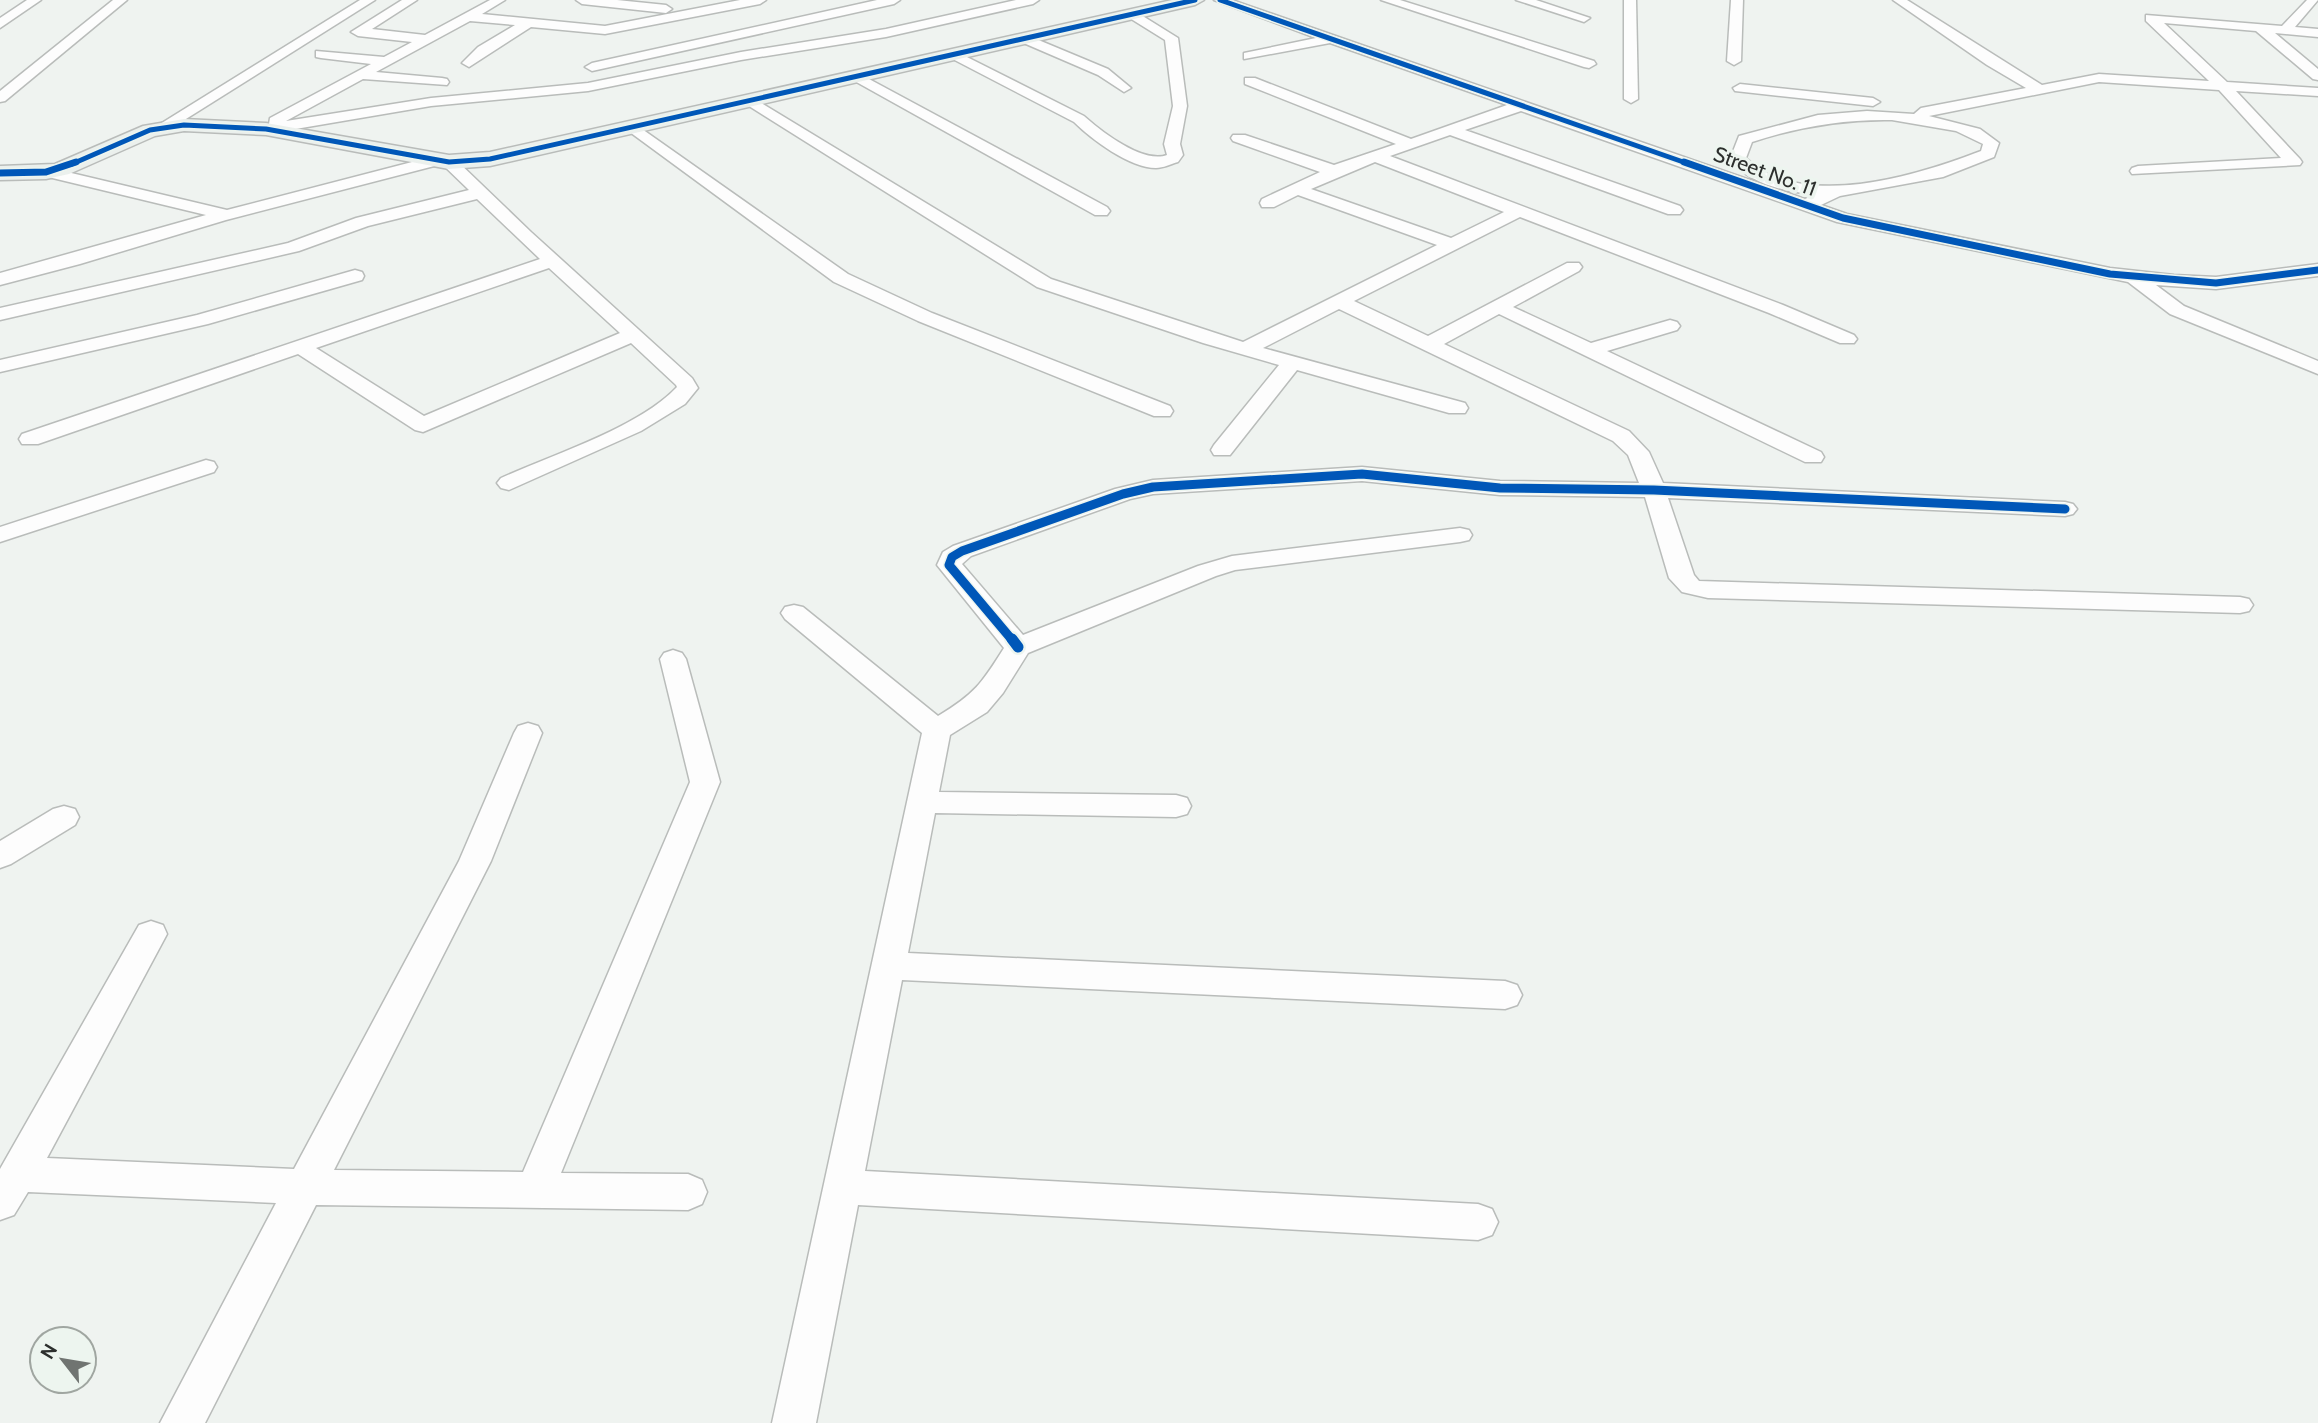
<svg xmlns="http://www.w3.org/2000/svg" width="2318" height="1423" font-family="Cabin,sans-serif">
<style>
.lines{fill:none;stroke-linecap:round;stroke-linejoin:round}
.street-casing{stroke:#b9bcba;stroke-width:3}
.secondary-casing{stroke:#b9bcba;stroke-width:3}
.street{fill:#fdfdfd;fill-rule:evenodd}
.secondary{fill:#ebf0ed;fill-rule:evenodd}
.cycleway-far3-casing{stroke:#edf5ef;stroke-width:8}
.cycleway-far2-casing{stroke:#edf5ef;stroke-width:10}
.cycleway-far1-casing{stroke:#edf5ef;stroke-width:12}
.cycleway-casing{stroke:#edf5ef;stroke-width:16}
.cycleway-far3{stroke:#0057b8;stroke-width:5}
.cycleway-far2{stroke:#0057b8;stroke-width:7}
.cycleway-far1{stroke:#0057b8;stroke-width:9}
.cycleway{stroke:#0057b8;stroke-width:11}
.labels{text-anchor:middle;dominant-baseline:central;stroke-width:7;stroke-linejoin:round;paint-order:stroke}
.far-street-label{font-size:21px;fill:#2c2f2d;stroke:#edf5ef}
</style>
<rect width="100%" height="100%" fill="#eff3f0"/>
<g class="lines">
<g class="street-casing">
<g id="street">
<polygon points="27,0 41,0 0,28 0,18"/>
<polygon points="113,0 127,0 5,101 0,102 0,91"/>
<polygon points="360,0 375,0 170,129 165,131 157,126"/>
<polygon points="402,0 417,0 372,29 425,35 490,0 505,0 482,14 605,26 740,0 766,0 760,4 605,34 531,27 469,67 462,63 478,47 515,25 470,21 376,72 442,78 447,79 449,82 447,85 363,79 286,121 431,98 588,83 741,52 886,29 1016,0 1039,0 1033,4 886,37 741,60 588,91 431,106 266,134 261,132 258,129 269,124 270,118 371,64 321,58 316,57 316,51 384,57 412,42 358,36 351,32"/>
<polygon points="576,0 617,0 666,5 672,9 666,13 582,4"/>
<polygon points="877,0 900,0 894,4 592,71 585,67 592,63"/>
<path d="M1214,0H1232L1805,199L1815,195C1785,191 1750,185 1730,159L1739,136L1818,115L1867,111L1914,114L1921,108L2026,88L1987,65L1893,0H1907L2042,85L2099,74L2209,81L2146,21V15L2282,26L2307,0H2318L2295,27L2318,29V37L2275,33L2318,69V80L2313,79L2256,31L2164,23L2227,82L2318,88V96L2236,91L2300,159L2302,162L2300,165L2132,174L2130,171L2132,168L2138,166L2281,158L2219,90L2099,82L1929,116L1980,129L1999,143L1994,157L1943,177L1840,196L1821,205L1847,214L2110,268L2174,275L2216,277L2318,264V276L2216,289L2156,285L2184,306L2318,361V374L2170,314L2128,282L1837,222L1521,111L1465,130L1680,206L1683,210L1680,214H1668L1450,135L1390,156L1783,305L1854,335L1857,339L1854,343H1840L1769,313L1520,217L1354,301L1428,336L1567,263H1579L1582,267L1579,271L1513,307L1591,343L1670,320L1677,322L1680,326L1677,330L1607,351L1821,452L1824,457L1821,462H1805L1499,314L1444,344L1629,431L1649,452L1663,483L2065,502L2073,504L2077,509L2073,514L2065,516L1668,498L1694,575L1699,581L2240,597L2249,599L2253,605L2249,611L2240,613L1708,598L1682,592L1669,578L1645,497L1500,495L1362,481L1153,494L1130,499L971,556L962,564L1023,635L1198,566L1232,556L1460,528L1469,530L1472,535L1469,540L1460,542L1235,570L1216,576L1028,653L1003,693L987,712L950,735L939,792L1176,795L1187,798L1191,806L1187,814L1176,817L935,813L908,953L1505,981L1517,985L1522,995L1517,1005L1505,1009L902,980L865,1171L1478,1204L1492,1209L1498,1222L1492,1235L1478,1240L858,1205L816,1423H772L922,733L785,619L781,613L785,607L794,605L803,607L938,716C975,694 982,683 1004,648L937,565L943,552L953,546L1115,489L1153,480L1362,467L1500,481L1639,483L1628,455L1613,441L1339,309L1263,348L1465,403L1468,408L1465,413H1449L1297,370L1230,455H1214L1211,450L1214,445L1279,365L1203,343L1037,287L741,101L748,97L753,98L1051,279L1243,342L1437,245L1298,195L1274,207H1262L1260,203L1262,199L1320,172L1233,141L1231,138L1233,135H1245L1334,165L1396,144L1245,84V78H1255L1411,139L1507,105L1330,43L1244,59V53L1316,38ZM1892,120L1956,131L1983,144L1981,151C1919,175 1802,212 1746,158L1752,142C1798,127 1843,119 1892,120ZM1375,162L1504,212L1451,238L1311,189Z"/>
<polygon points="1381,0 1400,0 1594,61 1596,64 1589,68 1584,67"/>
<polygon points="1516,0 1536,0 1590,18 1584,22"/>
<polygon points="1624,0 1636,0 1638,99 1631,103 1624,99"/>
<polygon points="1731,0 1743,0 1741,61 1734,65 1727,61"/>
<path d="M1133,10L1178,38L1187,106L1180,144L1183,155L1178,162C1171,164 1163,168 1156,168C1130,168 1091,139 1074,122L945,55L947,52H957L1084,116C1102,132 1143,164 1167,155L1164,144L1173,106L1165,40L1128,17L1127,14Z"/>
<polygon points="1024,34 1108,69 1131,88 1124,92 1098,75 1019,41 1017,38"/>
<polygon points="856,72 1107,207 1110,211 1107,215 1095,215 851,79 849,76"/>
<polygon points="1740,84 1873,98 1880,102 1873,106 1735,91 1733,88"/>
<polygon points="632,122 848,274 932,313 1170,406 1173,411 1170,416 1154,416 918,321 834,282 627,130 624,127"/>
<path d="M439,155L455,159L531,232L692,378L698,388L685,404L641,431L509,490L501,488L497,483L501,478C552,455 640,427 677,387L676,385L631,343L423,432L415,430L298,354L38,444H22L19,439L22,434L540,259L477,199L368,226L299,251L0,320V308L288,243L356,218L469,190L442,164L226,220L80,264L0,285V273L206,215L40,175L38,172L40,169L46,167L227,210ZM549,268L620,333L424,416L316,348Z"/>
<polygon points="355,270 362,272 364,276 362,280 208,324 0,372 0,360 197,315"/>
<polygon points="206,460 214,462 217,467 214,472 0,542 0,527"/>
<polygon points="673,650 682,653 686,659 720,782 561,1173 688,1174 702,1180 707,1192 702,1204 688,1210 316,1205 205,1423 160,1423 276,1203 28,1192 14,1215 0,1220 0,1169 139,925 151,921 163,925 167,934 47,1158 294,1169 459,861 514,733 518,726 528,723 538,726 542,733 491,861 334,1170 523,1172 690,782 660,659 664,653"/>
<polygon points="64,806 75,809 79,817 75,825 11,864 0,868 0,841 53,809"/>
</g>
</g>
<g class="secondary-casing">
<polygon id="secondary" points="1172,0 1204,0 1195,5 490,166 449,169 266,135 184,131 155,136 69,174 46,179 0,180 0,166 55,164 143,126 184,119 266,123 449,155 490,152"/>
</g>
<use href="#street" class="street"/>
<use href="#secondary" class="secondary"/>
<g class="cycleway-far3-casing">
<g id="cycleway-far3">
<polyline points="1220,0 1689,164"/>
<polyline points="72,164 150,130 184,125 266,129 449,162 490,159 1195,0"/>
</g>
</g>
<g class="cycleway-far2-casing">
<g id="cycleway-far2">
<polyline points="1684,162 1843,218 2110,274 2216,283 2318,270"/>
<polyline points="0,173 46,172 76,162"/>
</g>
</g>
<g class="cycleway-far1-casing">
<polyline id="cycleway-far1" points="1013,641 949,565 952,557 962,551 1123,494 1153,487 1362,474 1500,488 1654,490 2065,509"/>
</g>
<g class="cycleway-casing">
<polyline id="cycleway" points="1012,639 1018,647"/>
</g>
<use href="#cycleway-far3" class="cycleway-far3"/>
<use href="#cycleway-far2" class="cycleway-far2"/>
<use href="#cycleway-far1" class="cycleway-far1"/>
<use href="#cycleway" class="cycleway"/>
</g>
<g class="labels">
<g class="far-street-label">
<text transform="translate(1765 171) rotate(20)">Street No. 11</text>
</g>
</g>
<g transform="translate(63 1360) rotate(301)"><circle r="33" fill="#edf5ef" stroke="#a0a6a1" stroke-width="2"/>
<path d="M0-5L12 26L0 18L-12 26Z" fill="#707471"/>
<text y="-10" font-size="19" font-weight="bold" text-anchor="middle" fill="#2c2f2d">N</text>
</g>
</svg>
